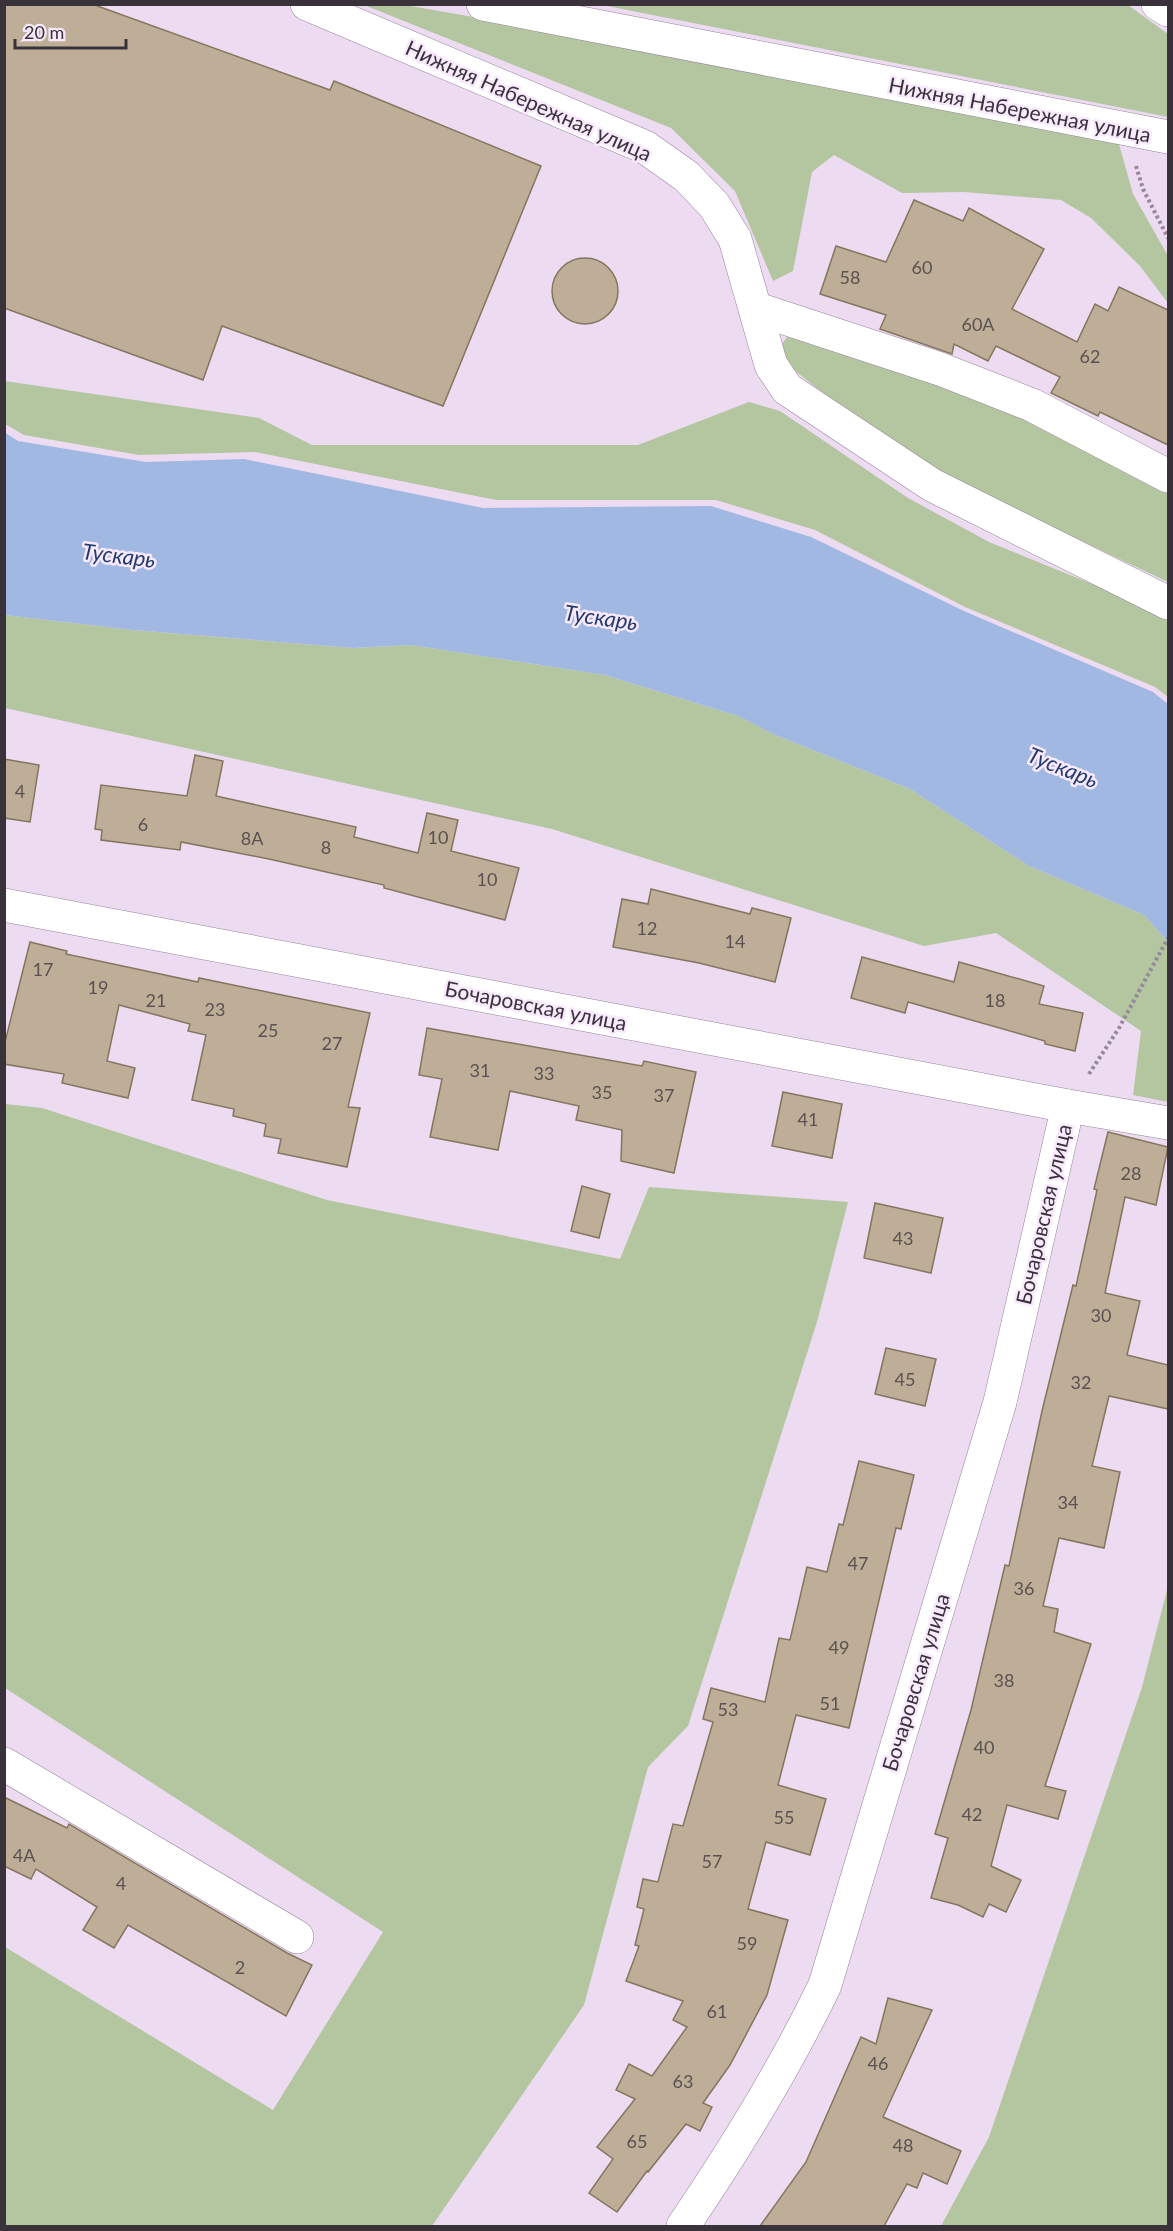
<svg xmlns="http://www.w3.org/2000/svg" width="1173" height="2231" font-family="Lato,sans-serif">
<style>
.green{fill:#b3c6a0}
.water{fill:#a1b8e3}
.building{fill:#beae97;stroke:#84755f;stroke-width:1.5}
.lines{fill:none;stroke-linecap:round;stroke-linejoin:round}
.street-casing{stroke:#958499;stroke-width:34}
.secondary-casing{stroke:#958499;stroke-width:34}
.path{stroke:#958899;stroke-width:4;stroke-dasharray:3 3;stroke-linecap:butt}
.street{stroke:#fff;stroke-width:33}
.secondary{stroke:#fff;stroke-width:33}
.labels{text-anchor:middle;dominant-baseline:central;stroke-width:5;stroke-linejoin:round;paint-order:stroke}
.number-label{font-size:18px;fill:#5a5152}
.street-label{font-size:21px;fill:#39323b;stroke:#f9e9fd}
.water-label{font-size:22px;font-style:italic;fill:#203c70;stroke:#f9e9fd}
</style>
<rect width="100%" height="100%" fill="#eddbf2"/>
<g class="green">
<polygon points="364,5 405,5 704,58 1119,144 1133,194 1168,256 1168,303 1140,266 1091,218 1061,200 964,192 902,193 834,155 812,172 793,271 773,281 735,191 671,128"/>
<polygon points="602,5 1128,5 1168,34 1168,117"/>
<polygon points="790,333 936,382 1032,423 1168,489 1168,582 940,474 860,422 789,366 782,344"/>
<polygon points="4,381 259,418 312,445 638,445 749,402 780,411 908,498 989,542 1168,615 1168,697 1155,687 965,607 815,530 716,500 496,500 255,452 139,455 24,435 5,424"/>
<polygon points="5,615 133,630 353,648 411,645 605,675 738,716 773,734 910,789 1029,866 1144,915 1168,942 1168,1102 1133,1095 1141,1031 996,933 924,946 552,829 5,708"/>
<polygon points="5,1104 42,1108 327,1200 620,1259 649,1187 848,1202 817,1322 688,1726 648,1767 584,2005 432,2226 5,2226 5,1947 273,2110 383,1932 5,1688"/>
<polygon points="1168,1586 1168,2226 941,2226 989,2137 1142,1687"/>
</g>
<polygon class="water" points="4,432 18,441 146,462 244,459 483,508 711,506 811,537 964,611 1153,692 1168,704 1168,942 1144,915 1029,866 910,789 773,734 738,716 605,675 411,645 353,648 133,630 5,615"/>
<g class="building">
<polygon points="4,4 92,4 330,90 334,81 541,166 443,406 222,326 203,380 4,308"/>
<polygon points="914,200 963,221 969,208 1044,249 1012,309 1077,342 1095,304 1108,311 1119,287 1168,310 1168,445 1100,412 1098,416 1051,393 1060,377 996,346 988,361 954,344 952,354 880,329 886,315 820,294 836,246 886,262"/>
<circle cx="585" cy="291" r="33"/>
<polygon points="195,755 223,761 216,796 356,827 354,837 418,853 427,813 458,820 451,851 519,868 505,920 384,888 384,885 269,859 181,842 180,850 101,840 102,830 95,829 101,785 187,796"/>
<polygon points="4,759 39,765 30,822 4,818"/>
<polygon points="651,889 750,914 752,908 791,918 775,982 699,963 613,947 622,899 648,904"/>
<polygon points="30,942 67,951 66,954 198,982 199,978 370,1013 348,1107 360,1108 347,1167 278,1153 281,1139 264,1136 266,1124 233,1116 234,1109 192,1100 206,1035 188,1031 190,1024 119,1005 107,1061 135,1068 128,1098 62,1083 64,1074 4,1064 4,1046"/>
<polygon points="862,957 954,982 959,962 1044,986 1039,1004 1083,1013 1075,1051 1045,1044 1045,1041 908,1002 905,1013 851,998"/>
<polygon points="427,1028 642,1066 644,1061 696,1072 674,1173 621,1161 622,1130 576,1120 579,1106 510,1091 498,1150 430,1137 442,1079 419,1075"/>
<polygon points="783,1092 842,1104 832,1158 772,1146"/>
<polygon points="1108,1132 1168,1147 1156,1205 1125,1197 1105,1293 1140,1301 1127,1355 1168,1365 1168,1409 1109,1396 1092,1466 1120,1472 1104,1548 1059,1538 1043,1606 1058,1609 1054,1632 1091,1644 1045,1786 1066,1791 1058,1819 1007,1805 991,1866 1021,1880 1006,1912 989,1904 983,1917 958,1905 931,1898 948,1838 935,1834 971,1710 1005,1565 1009,1566 1042,1411 1073,1285 1076,1286 1097,1190 1094,1189"/>
<polygon points="582,1186 610,1194 599,1238 571,1231"/>
<polygon points="875,1203 943,1218 931,1273 864,1258"/>
<polygon points="886,1348 936,1359 925,1406 875,1394"/>
<polygon points="859,1461 914,1475 901,1529 896,1528 849,1728 796,1715 778,1785 826,1799 810,1855 766,1842 748,1909 788,1920 767,1995 730,2065 703,2103 712,2107 700,2131 686,2124 648,2172 647,2171 617,2212 589,2193 613,2159 597,2147 635,2099 616,2090 629,2064 652,2076 687,2027 673,2020 683,2001 626,1981 639,1946 635,1945 644,1909 637,1907 643,1879 658,1882 673,1824 683,1826 713,1722 703,1719 711,1688 765,1702 779,1638 790,1640 807,1567 827,1572 839,1524 843,1525"/>
<polygon points="4,1797 67,1828 69,1824 287,1953 312,1965 286,2016 128,1925 114,1948 83,1930 97,1907 36,1869 31,1879 4,1866"/>
<polygon points="888,1998 932,2010 883,2117 961,2151 947,2184 923,2173 917,2188 907,2184 884,2226 760,2226 806,2162 861,2037 876,2044"/>
</g>
<g class="lines">
<g class="street-casing">
<g id="street">
<polyline points="307,4 645,147 686,176 714,205 735,239 771,365 787,389 932,485 1168,603"/>
<polyline points="483,4 1168,137"/>
<polyline points="757,309 940,369 1032,405 1168,476"/>
<path d="M4,905L1068,1106L1000,1402L825,1985C784,2070 736,2148 683,2226"/>
<polyline points="1068,1106 1168,1123"/>
<polyline points="4,1764 297,1937"/>
</g>
</g>
<g class="secondary-casing">
<polyline id="secondary" points="1158,4 1168,10"/>
</g>
<g class="path">
<polyline points="1136,166 1143,189 1168,238"/>
<polyline points="1089,1074 1119,1028 1168,938"/>
</g>
<use href="#street" class="street"/>
<use href="#secondary" class="secondary"/>
</g>
<g class="labels">
<g class="number-label">
<text x="922" y="267">60</text>
<text x="850" y="277">58</text>
<text x="978" y="324">60А</text>
<text x="1090" y="356">62</text>
<text x="20" y="791">4</text>
<text x="143" y="824">6</text>
<text x="438" y="837">10</text>
<text x="252" y="838">8А</text>
<text x="326" y="847">8</text>
<text x="487" y="879">10</text>
<text x="647" y="928">12</text>
<text x="735" y="941">14</text>
<text x="43" y="969">17</text>
<text x="98" y="987">19</text>
<text x="156" y="1000">21</text>
<text x="995" y="1000">18</text>
<text x="215" y="1009">23</text>
<text x="268" y="1030">25</text>
<text x="332" y="1043">27</text>
<text x="480" y="1070">31</text>
<text x="544" y="1073">33</text>
<text x="602" y="1092">35</text>
<text x="664" y="1095">37</text>
<text x="808" y="1119">41</text>
<text x="1131" y="1173">28</text>
<text x="903" y="1238">43</text>
<text x="1101" y="1315">30</text>
<text x="905" y="1379">45</text>
<text x="1081" y="1382">32</text>
<text x="1068" y="1502">34</text>
<text x="858" y="1563">47</text>
<text x="1024" y="1588">36</text>
<text x="839" y="1647">49</text>
<text x="1004" y="1680">38</text>
<text x="830" y="1703">51</text>
<text x="728" y="1709">53</text>
<text x="984" y="1747">40</text>
<text x="972" y="1814">42</text>
<text x="784" y="1817">55</text>
<text x="24" y="1855">4А</text>
<text x="712" y="1861">57</text>
<text x="121" y="1883">4</text>
<text x="747" y="1943">59</text>
<text x="240" y="1967">2</text>
<text x="717" y="2011">61</text>
<text x="878" y="2063">46</text>
<text x="683" y="2081">63</text>
<text x="637" y="2141">65</text>
<text x="903" y="2145">48</text>
</g>
<g class="street-label">
<text transform="translate(529 100) rotate(24)">Нижняя Набережная улица</text>
<text transform="translate(1020 109) rotate(11)">Нижняя Набережная улица</text>
<text transform="translate(536 1005) rotate(11)">Бочаровская улица</text>
<text transform="translate(1043 1214) rotate(-77)">Бочаровская улица</text>
<text transform="translate(915 1682) rotate(-73)">Бочаровская улица</text>
</g>
<g class="water-label">
<text transform="translate(119 555) rotate(7)">Тускарь</text>
<text transform="translate(601 617) rotate(8)">Тускарь</text>
<text transform="translate(1063 767) rotate(22)">Тускарь</text>
</g>
</g>
<rect width="1173" height="2231" fill="none" stroke="#39323b" stroke-width="12"/>
<path d="M15 39v9h111v-9" fill="none" stroke="#39323b" stroke-width="3"/>
<text x="24" y="39" font-size="18" fill="#39323b" stroke="#f9e9fd" stroke-width="4.5" paint-order="stroke">20 m</text>
</svg>
